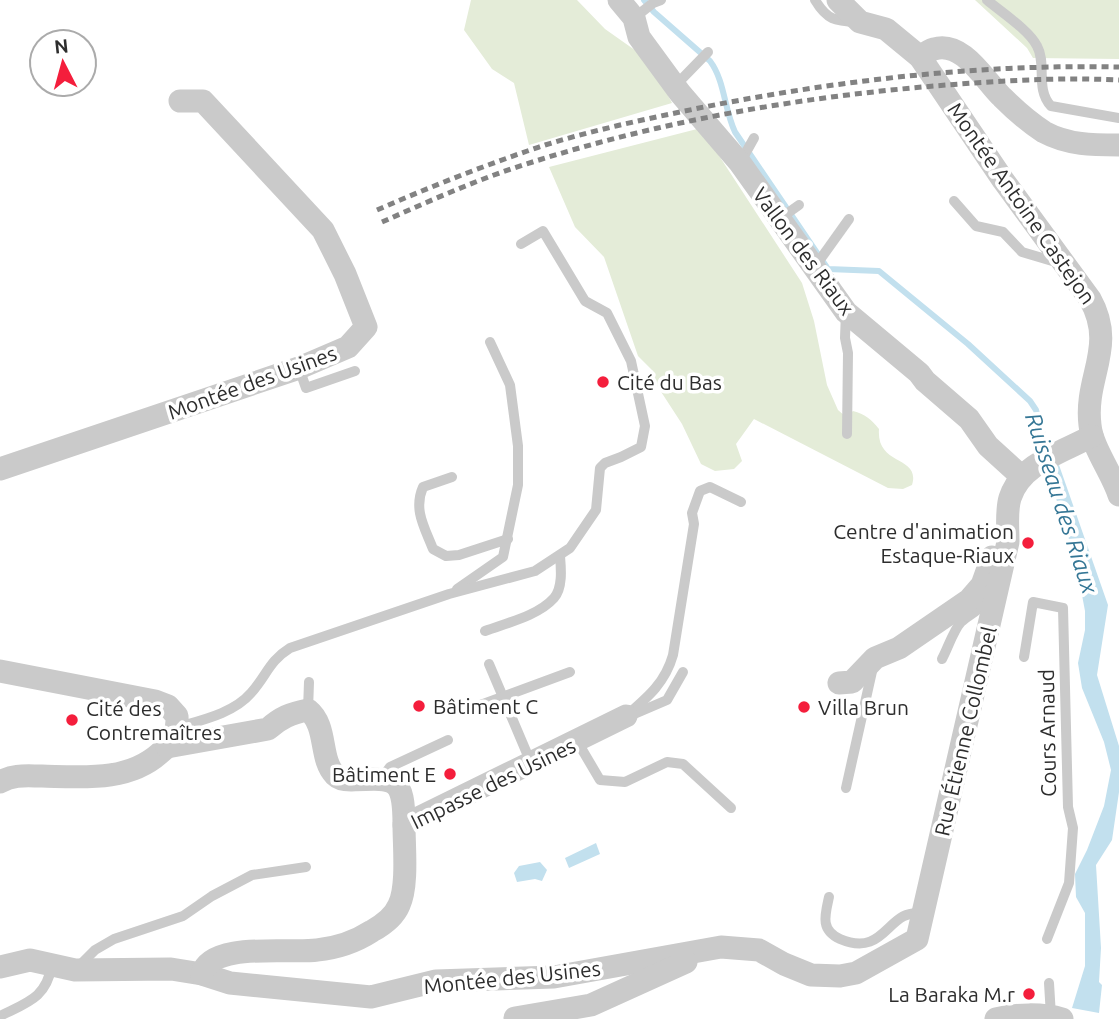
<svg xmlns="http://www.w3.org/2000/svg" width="1119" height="1019" font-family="Ubuntu,sans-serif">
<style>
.green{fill:#e4ecd8}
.water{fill:#c2e0ee}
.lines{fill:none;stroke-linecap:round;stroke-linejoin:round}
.stream{stroke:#c2e0ee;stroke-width:6}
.service{stroke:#cacaca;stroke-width:10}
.minor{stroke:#cacaca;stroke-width:23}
.rail{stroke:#828282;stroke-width:5;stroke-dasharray:7 5;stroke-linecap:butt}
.poi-dot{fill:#f41e3c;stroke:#fff;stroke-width:2.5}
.labels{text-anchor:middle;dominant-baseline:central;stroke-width:7;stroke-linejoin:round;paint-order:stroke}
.street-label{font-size:21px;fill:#2d2d2d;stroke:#fff}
.poi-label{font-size:21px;fill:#2d2d2d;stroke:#fff;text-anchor:start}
.water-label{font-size:23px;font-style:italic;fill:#347695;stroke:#fff}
</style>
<rect width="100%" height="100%" fill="#fff"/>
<g class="green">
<polygon points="471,0 577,0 605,29 639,53 660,80 672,103 529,145 514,83 492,69 464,30"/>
<polygon points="975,0 1119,0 1119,59 1033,58 1027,48"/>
<path d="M701,128L802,283L814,321L827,385L838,410L846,417L853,411C865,414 871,419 879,429C876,467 921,455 912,485L903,489L888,488L754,419L736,444L742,461L734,469L715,471L701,464L682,424L656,384L653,371L638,356L604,257L575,227L549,167Z"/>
</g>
<g class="water">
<polygon points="1059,465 1108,605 1097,675 1119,746 1119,792 1112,840 1096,865 1101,948 1099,982 1102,985 1099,1013 1072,1008 1085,966 1085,913 1076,897 1075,874 1087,850 1104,806 1111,770 1104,742 1082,688 1078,663 1085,630 1085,611 1075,558 1047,470"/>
<polygon points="596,843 600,854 569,868 565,858"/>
<polygon points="540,862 547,870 542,881 535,879 517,882 514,873 519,866"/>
</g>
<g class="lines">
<path class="stream" d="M644,0L654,12L710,61C725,81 724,109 735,132L828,269L879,271L968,344L1030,401L1036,410L1048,453"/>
<g class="service">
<path d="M815,0C827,20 835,21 857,22"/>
<path d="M987,0C1001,12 1029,30 1037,46C1047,64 1035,89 1051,106L1119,118"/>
<polyline points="634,18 653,3 661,0"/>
<polyline points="675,86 708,52"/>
<polyline points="740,163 754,138"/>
<polyline points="954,201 976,226 1003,232 1022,252 1059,263"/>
<polyline points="778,220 799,205"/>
<polyline points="814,268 849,219"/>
<polyline points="846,312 845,338 848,353 847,434"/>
<polyline points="299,368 306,388 355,371"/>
<path d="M452,477L423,487C413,510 425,528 433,549L446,556L459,555L508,539"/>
<polyline points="457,589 503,557 518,485 518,446 510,385 490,342"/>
<path d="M485,631C506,623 538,616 554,598C563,588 561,568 560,556"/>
<polyline points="1024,657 1033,602 1063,608 1068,807 1073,828 1069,883 1047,939"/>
<path d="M942,659C948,648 953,631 961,622C974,610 983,613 982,591"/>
<polyline points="489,664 531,763"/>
<polyline points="475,707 570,672"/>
<polyline points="308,710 309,682"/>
<polyline points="632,715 667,700 683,672"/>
<path d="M626,716C648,697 665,683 673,655L694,524L692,513L700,491L710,487L741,502"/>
<path d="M178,727C202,720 234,713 251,693C267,675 269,661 290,648L449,594L535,571L570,548L596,510L600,468L605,463L621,457L641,447L645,426L631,361L607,313L585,301L543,231L521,244"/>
<polyline points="577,741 600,780 625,782 667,762 683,764 731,808"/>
<polyline points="381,779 390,767 448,740"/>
<polyline points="846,788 873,667"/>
<path d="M829,897C825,915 820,930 840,939C887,959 887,906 923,914"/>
<polyline points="77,968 95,950 114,939 183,916 212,896 252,875 306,867"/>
<polyline points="1049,983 1051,1016"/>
<path d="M0,1016C28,1002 46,998 52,965"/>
</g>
<g class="minor">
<polyline points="619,0 634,18 639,37 680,93 740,163 846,312 919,373 925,381 969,419 988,446 1021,476"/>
<path d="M838,0L860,22L886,29L920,57L1003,180L1090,299C1117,347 1084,377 1090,425C1092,447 1112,473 1119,495"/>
<path d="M920,57C924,54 930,50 934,49C963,40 985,81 1002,97C1014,109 1030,123 1044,132C1068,145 1093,145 1119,145"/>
<polyline points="0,469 299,368 348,347 366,327 345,274 323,230 203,101 180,101"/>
<path d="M0,671L155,701L168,706L177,716C178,730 172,744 160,753C128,782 83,777 42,776C27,776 14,774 0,782"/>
<polyline points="839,683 852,682 875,658 899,648 969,600 982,585 992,557"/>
<path d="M167,747L268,729C280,718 291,713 308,710C328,726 319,759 335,775C339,779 345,780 351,780C395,778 404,776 404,825"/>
<path d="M0,967L30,960L75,970L171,969L202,974L230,983L371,997L436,981L554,977L721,947L759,950L784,964L811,975L840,976L856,973L917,939L1008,542C1008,528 1006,511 1010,498C1021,463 1063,452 1092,436"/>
<path d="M202,974C211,941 290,954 317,950C337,948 355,942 372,931C383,925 394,917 399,905C408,886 404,847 404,825L626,716"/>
<polyline points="515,1018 591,1005 686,962"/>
<path d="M996,1019C1016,1014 1042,1013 1062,1019"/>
</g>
<g class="rail">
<path d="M377,210C432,186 488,164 545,145C597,129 651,118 704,107C841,80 980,64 1119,67"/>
<path d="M382,222C425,203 469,183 514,168C650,123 792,98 934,86C996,81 1057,77 1119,80"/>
</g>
</g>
<g class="poi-dot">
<circle cx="603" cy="382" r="7"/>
<circle cx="1028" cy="543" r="7"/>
<circle cx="419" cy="706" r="7"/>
<circle cx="804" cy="707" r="7"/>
<circle cx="72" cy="720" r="7"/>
<circle cx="450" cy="774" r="7"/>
<circle cx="1029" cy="994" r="7"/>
</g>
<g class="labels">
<g class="street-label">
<text transform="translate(1022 203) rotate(55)">Montée Antoine Castejon</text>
<text transform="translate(804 251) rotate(53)">Vallon des Riaux</text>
<text transform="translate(252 382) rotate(-20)">Montée des Usines</text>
<text transform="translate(965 731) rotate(-77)">Rue Étienne Collombel</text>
<text transform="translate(1047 733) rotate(-91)">Cours Arnaud</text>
<text transform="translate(493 783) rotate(-26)">Impasse des Usines</text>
<text transform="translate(512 977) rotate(-6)">Montée des Usines</text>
</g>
<g class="poi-label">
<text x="617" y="382">Cité du Bas</text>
<text x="1014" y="531" text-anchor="end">Centre d'animation<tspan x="1014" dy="24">Estaque-Riaux</tspan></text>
<text x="433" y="706">Bâtiment C</text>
<text x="818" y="707">Villa Brun</text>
<text x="86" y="708">Cité des<tspan x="86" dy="24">Contremaîtres</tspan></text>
<text x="436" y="774" text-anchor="end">Bâtiment E</text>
<text x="1015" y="994" text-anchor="end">La Baraka M.r</text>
</g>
<g class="water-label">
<text transform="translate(1062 503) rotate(72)">Ruisseau des Riaux</text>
</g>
</g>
<g transform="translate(63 63) rotate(354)"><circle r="33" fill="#ffffff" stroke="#ababab" stroke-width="2"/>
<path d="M0-5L12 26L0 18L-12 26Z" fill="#f41e3c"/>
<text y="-10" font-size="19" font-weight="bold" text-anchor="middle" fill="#2d2d2d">N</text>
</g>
</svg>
